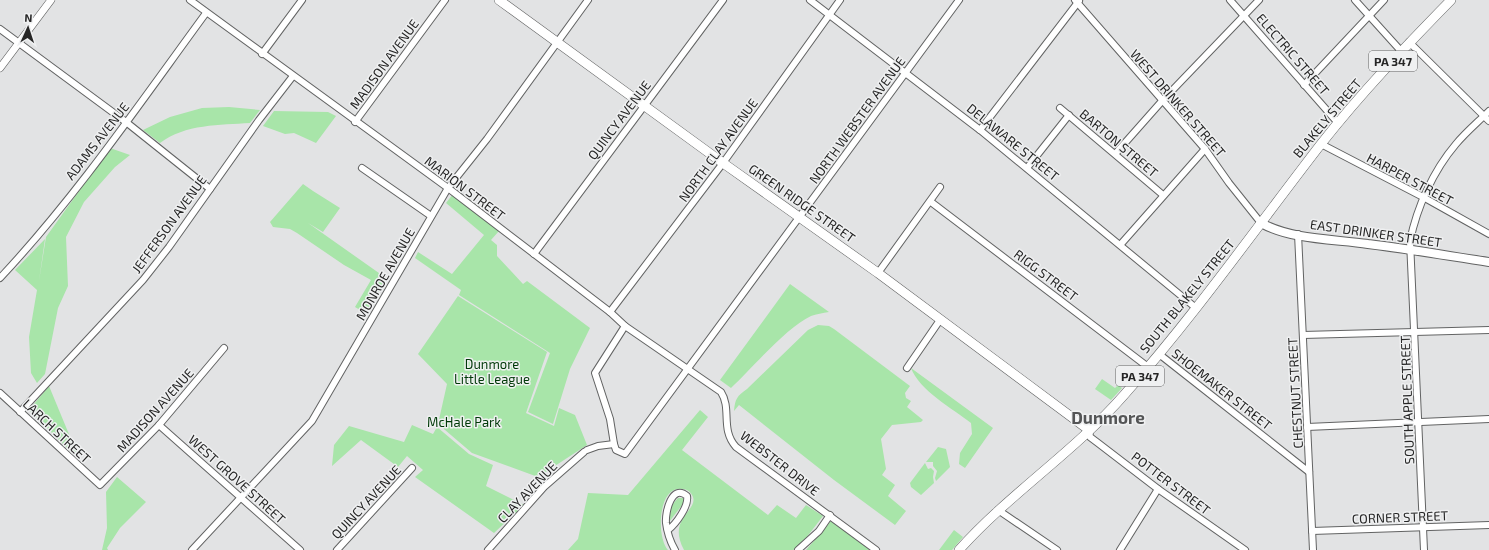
<svg xmlns="http://www.w3.org/2000/svg" width="1489" height="550" font-family="'Exo 2',sans-serif">
<style>
.green{fill:#a8e5a9}
.lines{fill:none;stroke-linecap:round;stroke-linejoin:round}
.minor-casing{stroke:#626363;stroke-width:8}
.tertiary-casing{stroke:#626363;stroke-width:8}
.secondary-casing{stroke:#626363;stroke-width:10}
.primary-casing{stroke:#626363;stroke-width:10}
.minor{stroke:#fff;stroke-width:6}
.tertiary{stroke:#fff;stroke-width:7}
.secondary{stroke:#fff;stroke-width:8}
.primary{stroke:#fff;stroke-width:9}
.labels{text-anchor:middle;dominant-baseline:central;stroke-width:3;stroke-linejoin:round;paint-order:stroke}
.shield{fill:#eff0f1;stroke:#626363;stroke-width:1}
.shield-label{font-size:12px;font-weight:bold;fill:#262626}
.street-label{font-size:13px;fill:#262626;stroke:#eff0f1}
.park-label{font-size:13px;fill:#003908;stroke:#eff0f1}
.district-label{font-size:17px;font-weight:bold;fill:#545556;stroke:#eff0f1}
</style>
<rect width="100%" height="100%" fill="#e2e3e4"/>
<g class="green">
<path d="M229,107L260,110L250,123C220,125 185,124 160,143L143,130L170,117L202,108Z"/>
<polygon points="274,111 328,112 336,116 316,143 294,133 285,134 263,126"/>
<polygon points="110,148 130,155 115,167 84,202 66,237 68,286 58,308 45,374 37,383 31,373 29,337 37,290 15,270 45,239 39,281 46,237"/>
<polygon points="303,184 313,191 294,213 313,191 340,208 323,232 308,223 386,278 367,314 355,307 371,280 344,265 297,233 290,229 273,227 270,222"/>
<polygon points="453,194 499,231 491,240 497,245 497,256 523,284 527,281 590,328 570,369 553,424 528,412 550,353 459,295 461,290 415,258 418,252 452,274 484,235 446,203"/>
<path d="M790,284L829,312C823,313 816,314 811,316C787,327 752,368 731,388L720,380Z"/>
<polygon points="458,296 547,352 526,413 554,426 559,408 575,415 587,445 538,477 472,453 438,424 447,384 418,354"/>
<path d="M818,325L829,326L834,329L910,386L905,393L906,398L911,401L907,407L923,420L921,422L892,425L881,439L886,469L882,475L895,485L888,496L906,511L895,525L834,480L739,405L734,411C735,399 737,396 747,389L808,330Z"/>
<path d="M911,368L993,428L965,468L959,464L960,453L972,434L971,423C953,409 919,390 911,368Z"/>
<polygon points="1102,379 1115,388 1118,385 1122,388 1111,400 1095,389"/>
<polygon points="49,386 78,456 73,454 29,410"/>
<path d="M700,410L708,417L682,450L768,515L777,505L796,518L806,505L823,516L803,542L793,550H684C666,517 701,510 692,495C690,491 686,489 682,489C658,485 656,537 668,550H568L578,539L588,493L628,495Z"/>
<polygon points="412,425 433,434 437,427 469,454 493,465 486,486 524,505 494,533 415,477 423,470 407,456 398,467 361,440 332,466 334,445 349,426 404,442"/>
<polygon points="938,447 946,449 950,467 936,481 935,478 937,471 933,466 933,462 926,462"/>
<polygon points="925,463 928,469 931,468 934,471 933,477 934,483 921,495 911,487 910,483"/>
<polygon points="117,477 146,502 120,528 107,548 108,550 102,550 107,528 106,492"/>
<polygon points="678,498 683,498 683,504 669,522 671,506"/>
<polygon points="831,521 870,550 806,550"/>
<polygon points="954,530 963,537 952,550 939,550"/>
</g>
<g class="lines">
<g class="minor-casing">
<g id="minor">
<path d="M190,0L448,188L610,312L625,326L721,392C732,409 720,429 736,447L876,550"/>
<polyline points="810,0 980,130 1196,308"/>
<polyline points="1075,0 1205,149 1229,183 1261,223"/>
<polyline points="1230,0 1338,123"/>
<polyline points="1355,0 1401,51"/>
<polyline points="0,29 126,122 210,189"/>
<polyline points="1409,42 1489,121"/>
<polyline points="262,54 302,0"/>
<polyline points="1304,85 1384,0"/>
<polyline points="1060,108 1163,195"/>
<polyline points="355,122 445,0"/>
<polyline points="980,130 1079,1"/>
<polyline points="1321,144 1423,197 1489,234"/>
<polyline points="1116,153 1162,101 1259,0"/>
<polyline points="362,168 431,216"/>
<polyline points="1027,168 1069,115"/>
<polyline points="931,202 1148,367"/>
<polyline points="1298,234 1313,550"/>
<polyline points="1121,244 1205,149"/>
<polyline points="534,254 723,0"/>
<polyline points="878,273 940,187"/>
<path d="M0,278C76,197 140,103 206,13"/>
<polyline points="610,312 723,163 840,0"/>
<polyline points="625,326 595,373 610,419 614,444 616,450 625,454 959,0"/>
<polyline points="1303,335 1489,330"/>
<polyline points="1159,354 1309,472"/>
<polyline points="907,368 940,320"/>
<polyline points="0,393 100,485 159,425 224,348"/>
<polyline points="20,412 143,280 169,247 259,120 293,76"/>
<polyline points="159,425 300,550"/>
<polyline points="1307,427 1489,419"/>
<polyline points="1089,430 1090,437 1098,443 1158,489 1245,550"/>
<polyline points="587,450 598,446 614,444"/>
<polyline points="998,510 1057,550"/>
<path d="M668,530C676,524 689,506 687,496C672,483 665,512 666,523C667,531 671,543 675,550"/>
<polyline points="1312,531 1489,525"/>
<polyline points="192,550 312,421 448,188 487,139 588,0"/>
<polyline points="337,550 412,468"/>
<polyline points="488,550 544,487 584,452"/>
<polyline points="798,550 819,531 830,515"/>
<polyline points="1120,550 1158,489"/>
<path d="M1424,550L1410,241C1417,207 1433,171 1456,144C1466,132 1478,122 1489,111"/>
</g>
</g>
<g class="tertiary-casing">
<polyline id="tertiary" points="0,68 51,0"/>
</g>
<g class="secondary-casing">
<path id="secondary" d="M1261,223C1292,240 1334,239 1368,244C1409,249 1449,256 1489,262"/>
</g>
<g class="primary-casing">
<g id="primary">
<polyline points="499,0 723,163 878,273 1089,430"/>
<path d="M959,550C1009,494 1074,452 1124,395C1195,315 1256,228 1321,144C1361,93 1406,46 1451,0"/>
</g>
</g>
<use href="#minor" class="minor"/>
<use href="#tertiary" class="tertiary"/>
<use href="#secondary" class="secondary"/>
<use href="#primary" class="primary"/>
</g>
<g class="labels">
<g class="shield">
<rect x="1369" y="51" width="48" height="20" rx="3"/>
<rect x="1116" y="366" width="48" height="20" rx="3"/>
</g>
<g class="shield-label">
<text x="1393" y="61">PA 347</text>
<text x="1140" y="376">PA 347</text>
</g>
<g class="street-label">
<text transform="translate(1293 54) rotate(49)">ELECTRIC STREET</text>
<text transform="translate(384 64) rotate(-54)">MADISON AVENUE</text>
<text transform="translate(1178 103) rotate(49)">WEST DRINKER STREET</text>
<text transform="translate(1327 118) rotate(-50)">BLAKELY STREET</text>
<text transform="translate(619 120) rotate(-53)">QUINCY AVENUE</text>
<text transform="translate(857 120) rotate(-54)">NORTH WEBSTER AVENUE</text>
<text transform="translate(97 141) rotate(-52)">ADAMS AVENUE</text>
<text transform="translate(1013 142) rotate(39)">DELAWARE STREET</text>
<text transform="translate(1119 143) rotate(40)">BARTON STREET</text>
<text transform="translate(718 150) rotate(-54)">NORTH CLAY AVENUE</text>
<text transform="translate(1410 179) rotate(28)">HARPER STREET</text>
<text transform="translate(465 188) rotate(37)">MARION STREET</text>
<text transform="translate(802 203) rotate(35)">GREEN RIDGE STREET</text>
<text transform="translate(169 224) rotate(-54)">JEFFERSON AVENUE</text>
<text transform="translate(1376 233) rotate(8)">EAST DRINKER STREET</text>
<text transform="translate(385 274) rotate(-60)">MONROE AVENUE</text>
<text transform="translate(1046 275) rotate(37)">RIGG STREET</text>
<text transform="translate(1187 296) rotate(-51)">SOUTH BLAKELY STREET</text>
<text transform="translate(1222 389) rotate(38)">SHOEMAKER STREET</text>
<text transform="translate(1295 393) rotate(-93)">CHESTNUT STREET</text>
<text transform="translate(1407 400) rotate(-92)">SOUTH APPLE STREET</text>
<text transform="translate(155 410) rotate(-48)">MADISON AVENUE</text>
<text transform="translate(57 431) rotate(43)">LARCH STREET</text>
<text transform="translate(780 463) rotate(38)">WEBSTER DRIVE</text>
<text transform="translate(237 479) rotate(42)">WEST GROVE STREET</text>
<text transform="translate(1171 483) rotate(37)">POTTER STREET</text>
<text transform="translate(527 492) rotate(-46)">CLAY AVENUE</text>
<text transform="translate(366 502) rotate(-47)">QUINCY AVENUE</text>
<text transform="translate(1400 517) rotate(-2)">CORNER STREET</text>
</g>
<g class="park-label">
<text x="492" y="364">Dunmore<tspan x="492" dy="15">Little League</tspan></text>
<text x="464" y="422">McHale Park</text>
</g>
<g class="district-label">
<text x="1108" y="417">Dunmore</text>
</g>
</g>
<g transform="translate(28 28) rotate(3)" stroke="#eff0f1" stroke-width="3" paint-order="stroke">
<path d="M0-3L7 15L0 10L-7 15Z" fill="#262626"/>
<text y="-6" font-size="11" font-weight="bold" text-anchor="middle" fill="#262626">N</text>
</g>
</svg>
